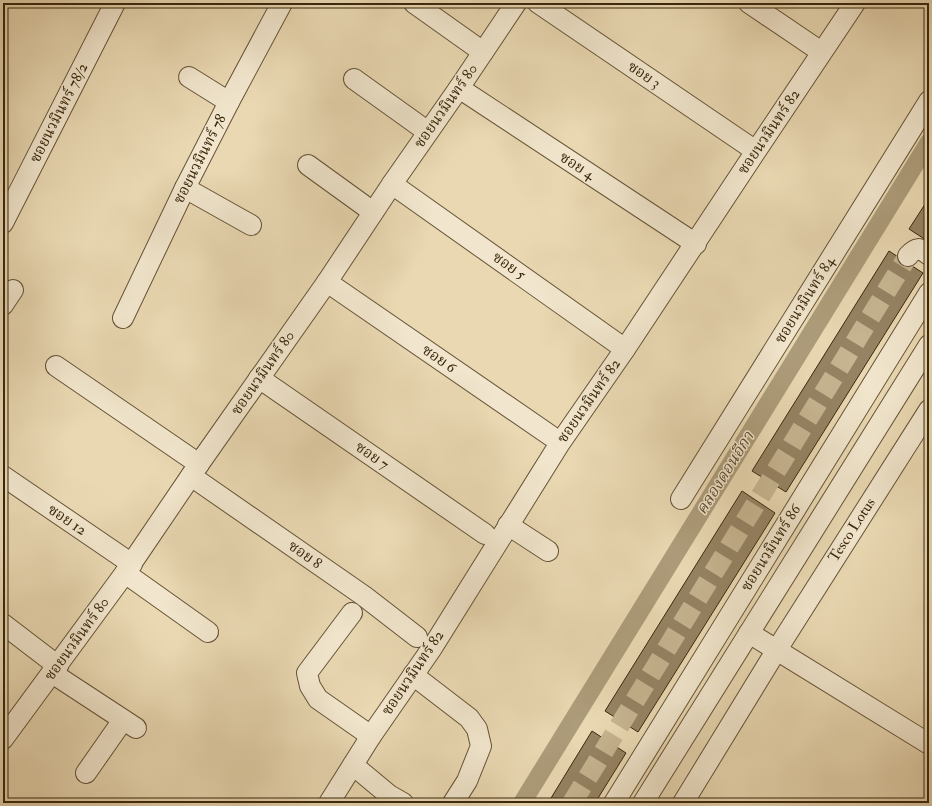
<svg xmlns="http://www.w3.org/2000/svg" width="932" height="806" font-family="'IM FELL Double Pica','Noto Serif Thai',serif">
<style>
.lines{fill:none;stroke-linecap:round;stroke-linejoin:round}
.canal{stroke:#ad9c7a;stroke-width:18}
.building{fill:#958363;stroke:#39270d}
.minor-tunnel{stroke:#c6b591;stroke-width:20;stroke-dasharray:20 10;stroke-linecap:butt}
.minor-casing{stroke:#655336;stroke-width:22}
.minor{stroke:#f1e6cd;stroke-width:20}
.labels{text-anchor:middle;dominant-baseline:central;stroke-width:3;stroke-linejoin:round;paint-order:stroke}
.street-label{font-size:15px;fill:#39270d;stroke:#f1e6cd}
.water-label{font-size:16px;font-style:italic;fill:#5c4a2e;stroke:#f1e6cd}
</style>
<rect width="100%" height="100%" fill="#e9d8b2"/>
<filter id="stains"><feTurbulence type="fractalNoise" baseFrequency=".005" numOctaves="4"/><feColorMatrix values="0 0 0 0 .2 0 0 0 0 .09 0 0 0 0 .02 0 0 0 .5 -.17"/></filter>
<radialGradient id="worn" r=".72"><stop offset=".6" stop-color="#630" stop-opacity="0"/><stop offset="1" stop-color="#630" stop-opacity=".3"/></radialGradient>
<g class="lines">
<polyline class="canal" points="522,803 929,142"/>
</g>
<g class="building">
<polygon points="929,198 929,242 909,229"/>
<polygon points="889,251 923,273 786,492 752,471"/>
<polygon points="742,491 775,513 638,732 605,711"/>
<polygon points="592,731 626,753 595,803 548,803"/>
</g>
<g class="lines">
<polyline class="minor-tunnel" points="572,803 908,256"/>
<g class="minor-casing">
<g id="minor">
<polyline points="414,3 483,52"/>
<polyline points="538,3 750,147"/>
<polyline points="749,3 817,49"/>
<polyline points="189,77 229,102"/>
<polyline points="354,79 428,132"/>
<polyline points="459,88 696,244"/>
<polyline points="308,165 373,212"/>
<polyline points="392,184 625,349"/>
<polyline points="185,188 251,225"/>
<polyline points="3,223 115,3"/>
<path d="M908,256C916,247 919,247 929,255"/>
<polyline points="327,282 551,436"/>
<polyline points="3,305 13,290"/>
<polyline points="123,318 185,188 229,102 282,3"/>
<polyline points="56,366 199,464"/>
<polyline points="259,378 485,534"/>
<polyline points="3,476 132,564"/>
<polyline points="191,476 364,596 417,637"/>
<polyline points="681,499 929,101"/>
<polyline points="508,525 548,551"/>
<polyline points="125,573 208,632"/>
<polyline points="352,613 307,673 310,686 318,699 371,736"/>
<polyline points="3,624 58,666"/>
<polyline points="749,633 929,744"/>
<polyline points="52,673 136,728"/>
<polyline points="413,675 469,718 477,729 481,746 467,781 453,803"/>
<polyline points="3,739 125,573 199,464 327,282 392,184 459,88 516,3"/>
<polyline points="353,765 389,795 403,803"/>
<polyline points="86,773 123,720"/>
<polyline points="329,803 371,736 432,648 560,443 625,349 756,151 855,3"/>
<polyline points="614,803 929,293"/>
<polyline points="643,803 929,345"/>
<polyline points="683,803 776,651 929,410"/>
</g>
</g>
<use href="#minor" class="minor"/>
</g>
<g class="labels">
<g class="street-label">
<text transform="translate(644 75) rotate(34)">ซอย 3</text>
<text transform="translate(446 106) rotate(-55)">ซอยนวมินทร์ 80</text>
<text transform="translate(59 113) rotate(-63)">ซอยนวมินทร์ 78/2</text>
<text transform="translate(769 132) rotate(-56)">ซอยนวมินทร์ 82</text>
<text transform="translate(200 159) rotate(-63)">ซอยนวมินทร์ 78</text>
<text transform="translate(577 166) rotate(33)">ซอย 4</text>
<text transform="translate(509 266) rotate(35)">ซอย 5</text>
<text transform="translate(805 300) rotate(-58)">ซอยนวมินทร์ 84</text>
<text transform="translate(439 359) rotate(35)">ซอย 6</text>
<text transform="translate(263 373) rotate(-55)">ซอยนวมินทร์ 80</text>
<text transform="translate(589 401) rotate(-55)">ซอยนวมินทร์ 82</text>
<text transform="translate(372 456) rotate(35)">ซอย 7</text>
<text transform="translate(67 520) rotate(34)">ซอย 12</text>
<text transform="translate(852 530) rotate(-57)">Tesco Lotus</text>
<text transform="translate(771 548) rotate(-58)">ซอยนวมินทร์ 86</text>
<text transform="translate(305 555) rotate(35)">ซอย 8</text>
<text transform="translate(77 639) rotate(-54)">ซอยนวมินทร์ 80</text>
<text transform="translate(413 673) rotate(-56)">ซอยนวมินทร์ 82</text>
</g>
<g class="water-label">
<text transform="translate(725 473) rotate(-58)">คลองดอนอีกา</text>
</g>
</g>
<rect width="932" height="806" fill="none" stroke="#e9d8b2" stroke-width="16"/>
<rect x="4" y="4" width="924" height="798" fill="none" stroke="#39270d" stroke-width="2"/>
<rect x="8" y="8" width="916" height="790" fill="none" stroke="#39270d"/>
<rect width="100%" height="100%" filter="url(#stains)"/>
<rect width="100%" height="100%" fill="url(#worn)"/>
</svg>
